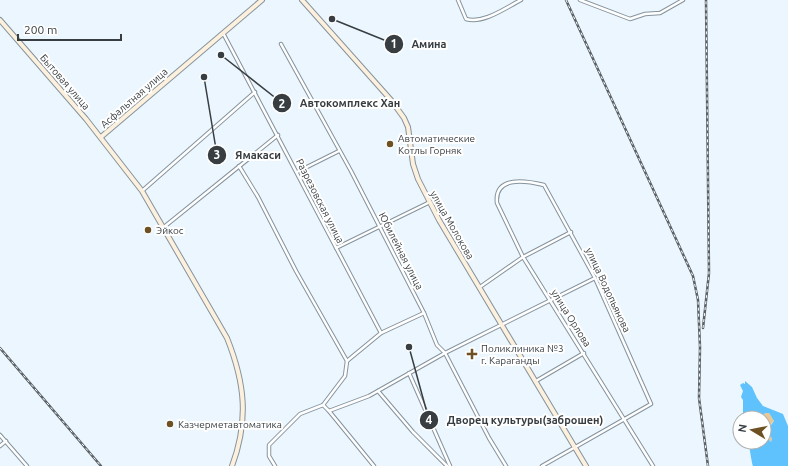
<svg xmlns="http://www.w3.org/2000/svg" width="788" height="466" font-family="Ubuntu,sans-serif">
<style>
.green{fill:#eac693}
.water{fill:#5fc2fd;fill-rule:evenodd}
.lines{fill:none;stroke-linecap:round;stroke-linejoin:round}
.street-casing{stroke:#86939d;stroke-width:4.5}
.secondary-casing{stroke:#86939d;stroke-width:6}
.street{stroke:#fff;stroke-width:2.5}
.secondary{stroke:#fdf0dd;stroke-width:4}
.rail-casing{stroke:#5a6166;stroke-width:2.5}
.rail{stroke:#fff;stroke-width:1;stroke-dasharray:3;stroke-linecap:butt}
.poi-dot{fill:#6d5123;stroke:#fff;stroke-width:1.5}
.labels{text-anchor:middle;dominant-baseline:central;stroke-width:4;stroke-linejoin:round;paint-order:stroke}
.street-label{font-size:10px;fill:#373d41;stroke:#fff}
.poi-label{font-size:10px;fill:#373d41;stroke:#fff;text-anchor:start}
.leader{fill:none;stroke:#373d41;stroke-width:1.5}
.callout-dot{fill:#373d41;stroke:#fff;stroke-width:1.5}
.mark-label{font-size:12px;text-anchor:middle;font-weight:bold;fill:#fff}
.callout-label{font-size:11px;text-anchor:middle;font-weight:bold;fill:#373d41;stroke:#fff;stroke-width:4;stroke-linejoin:round;paint-order:stroke}
</style>
<rect width="100%" height="100%" fill="#ebf6fe"/>
<polygon class="green" points="766,413 769,413 774,421 769,426 771,432 768,435 772,438 771,442 764,434 767,425 764,414"/>
<path class="water" d="M745,381L752,387L757,398L763,406L783,414L788,426V466H753C752,464 749,446 749,442H764V418H743V400L741,397L743,391L740,385L743,383L745,384ZM766,413H769L774,421L768,429L771,431L768,435L772,438L771,442L764,434L768,423L765,419L764,414Z"/>
<g class="lines">
<g class="street-casing">
<g id="street">
<path d="M458,0L466,19C484,24 505,8 521,0"/>
<polyline points="580,0 630,19 645,14 660,13 683,0"/>
<polyline points="223,33 381,333"/>
<polyline points="281,44 351,171 424,313 437,345 445,353 489,438 506,466"/>
<polyline points="239,166 258,197 296,271 347,361 345,376 323,405 300,414 269,445 269,456 275,466"/>
<polyline points="297,172 339,151"/>
<polyline points="142,191 255,92"/>
<polyline points="164,227 278,135"/>
<polyline points="336,248 430,202"/>
<polyline points="480,287 523,257 571,232"/>
<polyline points="347,361 381,333 424,313"/>
<polyline points="409,373 450,466"/>
<polyline points="536,381 584,353"/>
<polyline points="378,391 413,432 447,466"/>
<polyline points="323,405 329,411 369,396 445,353 595,278"/>
<polyline points="329,411 374,466"/>
<polyline points="0,435 27,466"/>
<polyline points="0,446 6,441"/>
<path d="M542,466L651,404L595,278L544,185C527,181 494,175 497,203L523,257L653,466"/>
</g>
</g>
<g class="secondary-casing">
<g id="secondary">
<polyline points="302,0 391,100 404,118 408,127 413,164 418,179 439,220 586,466"/>
<path d="M0,20L86,119L142,191L227,338C245,383 249,420 232,466"/>
<polyline points="101,137 262,0"/>
</g>
</g>
<use href="#street" class="street"/>
<use href="#secondary" class="secondary"/>
<g class="rail-casing">
<g id="rail">
<polyline points="566,0 693,276 698,300 700,347 699,398 708,466"/>
<polyline points="703,328 709,273 706,0"/>
<polyline points="0,348 101,466"/>
</g>
</g>
<use href="#rail" class="rail"/>
</g>
<g class="poi-dot">
<circle cx="390" cy="144" r="4"/>
<circle cx="148" cy="230" r="4"/>
<path d="M470 348h4v4h4v4h-4v4h-4v-4h-4v-4h4z"/>
<circle cx="170" cy="424" r="4"/>
</g>
<g class="labels">
<g class="street-label">
<text transform="translate(65 82) rotate(49)">Бытовая улица</text>
<text transform="translate(134 98) rotate(-41)">Асфальтная улица</text>
<text transform="translate(320 201) rotate(63)">Разрезовская улица</text>
<text transform="translate(452 225) rotate(60)">улица Молокова</text>
<text transform="translate(401 251) rotate(63)">Юбилейная улица</text>
<text transform="translate(608 290) rotate(65)">улица Водопьянова</text>
<text transform="translate(571 318) rotate(58)">улица Орлова</text>
</g>
<g class="poi-label">
<text x="398" y="138">Автоматические<tspan x="398" dy="12">Котлы Горняк</tspan></text>
<text x="156" y="230">Эйкос</text>
<text x="481" y="348">Поликлиника №3<tspan x="481" dy="12">г. Караганды</tspan></text>
<text x="178" y="424">Казчерметавтоматика</text>
</g>
</g>
<path class="leader" d="M332 19L394 44M221 55L282 103M204 77L217 155M409 347L429 420"/>
<g class="callout-dot">
<circle cx="332" cy="19" r="4"/>
<circle cx="221" cy="55" r="4"/>
<circle cx="204" cy="77" r="4"/>
<circle cx="409" cy="347" r="4"/>
<circle cx="394" cy="44" r="10"/>
<circle cx="282" cy="103" r="10"/>
<circle cx="217" cy="155" r="10"/>
<circle cx="429" cy="420" r="10"/>
</g>
<g class="mark-label">
<text x="394" y="48">1</text>
<text x="282" y="108">2</text>
<text x="217" y="159">3</text>
<text x="429" y="424">4</text>
</g>
<g class="callout-label">
<text x="429" y="48">Амина</text>
<text x="350" y="107">Автокомплекс Хан</text>
<text x="258" y="159">Ямакаси</text>
<text x="525" y="424">Дворец культуры(заброшен)</text>
</g>
<g transform="translate(752 430) rotate(280)"><circle r="19" fill="#ffffff" stroke="#afb1b3"/>
<path d="M0-3L7 15L0 10L-7 15Z" fill="#6d5123"/>
<text y="-6" font-size="11" font-weight="bold" text-anchor="middle" fill="#373d41">N</text>
</g>
<path d="M18 34v6h103v-6" fill="none" stroke="#373d41" stroke-width="2"/>
<text x="24" y="34" font-size="12" fill="#373d41" stroke="#ffffff" stroke-width="3" paint-order="stroke">200 m</text>
</svg>
